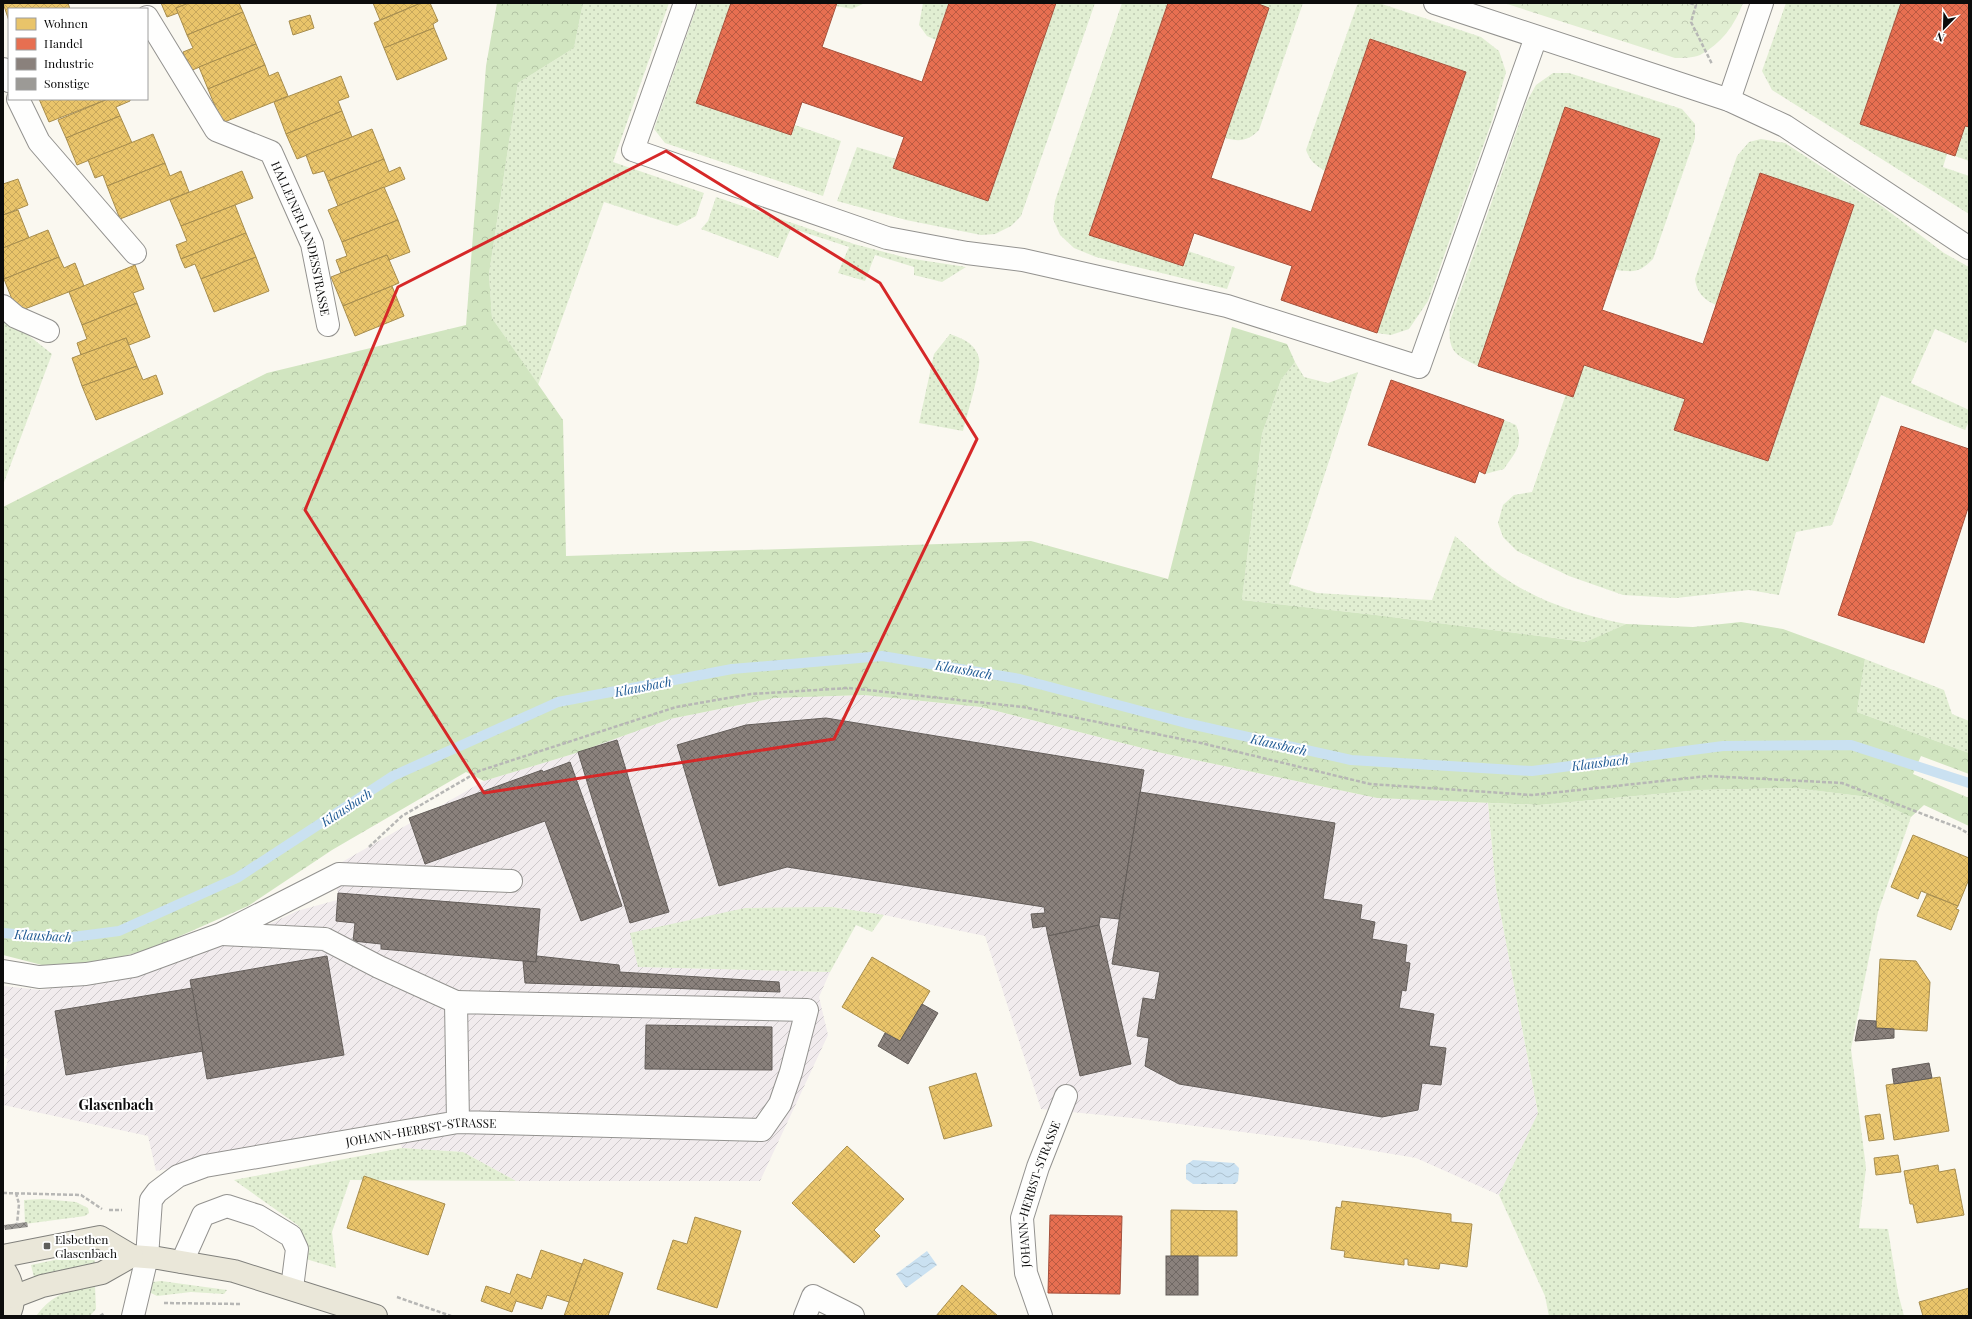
<svg xmlns="http://www.w3.org/2000/svg" width="1972" height="1319" font-family="'Playfair Display',serif">
<style>
.industrial{fill:url(#industrial-furrows)}
.grass{fill:url(#grass-dots)}
.forest{fill:url(#forest-crowns)}
.park{fill:url(#park-crowns)}
.water{fill:url(#water-waves)}
.homes{fill:url(#homes-cross-hatch);stroke:#a78d4e}
.shops{fill:url(#shops-cross-hatch);stroke:#a5513c}
.industry{fill:url(#industry-cross-hatch);stroke:#645e5a}
.lines{fill:none;stroke-linecap:round;stroke-linejoin:round}
.stream{stroke:#cae1f1;stroke-width:10}
.building{fill:url(#building-cross-hatch)}
.minor-casing{stroke:#93928f;stroke-width:24}
.major-casing{stroke:#80807c;stroke-width:24}
.path{stroke:#b7b7b5;stroke-width:2.5;stroke-dasharray:4 2;stroke-linecap:butt}
.minor{stroke:#fefefd;stroke-width:22}
.major{stroke:#eae7d9;stroke-width:22}
.marked{fill:none;stroke:#d62828;stroke-width:3;stroke-linejoin:round}
.poi-dot{fill:#5f5f5c;stroke:#fff;stroke-width:1.5}
.labels{text-anchor:middle;dominant-baseline:central;stroke-width:4;stroke-linejoin:round;paint-order:stroke}
.street-label{font-size:12px;fill:#0c0c0c;stroke:#fff}
.poi-label{font-size:12px;fill:#0c0c0c;stroke:#fff;text-anchor:start}
.water-label{font-size:13px;font-style:italic;fill:#1f5a94;stroke:#fff}
.quarter-label{font-size:14px;font-weight:bold;fill:#0c0c0c;stroke:#fff}
</style>
<defs>
<pattern id="industrial-furrows" width="10" height="10" patternUnits="userSpaceOnUse"><rect width="10" height="10" fill="#f1ebed"/><path d="M-1 1l2-2M0 10L10 0M9 11l2-2" fill="none" stroke="#cdc8ca"/></pattern>
<pattern id="grass-dots" width="8" height="8" patternUnits="userSpaceOnUse"><rect width="8" height="8" fill="#e1eed2"/><path d="M2 2h.1M6 6h.1" fill="none" stroke="#c0cbb3" stroke-width="1.8" stroke-linecap="round"/></pattern>
<pattern id="forest-crowns" width="20" height="18" patternUnits="userSpaceOnUse"><rect width="20" height="18" fill="#d1e5c0"/><path d="M2 6a3 3 0 1 1 6 0M12 15a3 3 0 1 1 6 0" fill="none" stroke="#b2c3a4"/></pattern>
<pattern id="park-crowns" width="20" height="18" patternUnits="userSpaceOnUse"><rect width="20" height="18" fill="#e1eed2"/><path d="M2 6a3 3 0 1 1 6 0M12 15a3 3 0 1 1 6 0" fill="none" stroke="#c0cbb3"/></pattern>
<pattern id="water-waves" width="16" height="10" patternUnits="userSpaceOnUse"><rect width="16" height="10" fill="#cae1f1"/><path d="M0 5q4-4 8 0t8 0" fill="none" stroke="#acc0cd"/></pattern>
<pattern id="homes-cross-hatch" width="8" height="8" patternUnits="userSpaceOnUse"><rect width="8" height="8" fill="#e9c46a"/><path d="M0 0l8 8M0 8l8-8" fill="none" stroke="#c7a75b"/></pattern>
<pattern id="shops-cross-hatch" width="8" height="8" patternUnits="userSpaceOnUse"><rect width="8" height="8" fill="#e76f51"/><path d="M0 0l8 8M0 8l8-8" fill="none" stroke="#ba5a42"/></pattern>
<pattern id="industry-cross-hatch" width="8" height="8" patternUnits="userSpaceOnUse"><rect width="8" height="8" fill="#8a817c"/><path d="M0 0l8 8M0 8l8-8" fill="none" stroke="#6f6864"/></pattern>
<pattern id="building-cross-hatch" width="8" height="8" patternUnits="userSpaceOnUse"><rect width="8" height="8" fill="#9c9a96"/><path d="M0 0l8 8M0 8l8-8" fill="none" stroke="#7e7c79"/></pattern>
</defs>
<rect width="100%" height="100%" fill="#faf8f0"/>
<polygon class="industrial" points="864,695 981,707 1162,753 1377,798 1488,803 1496,889 1538,1114 1499,1195 1416,1158 1314,1141 1132,1118 1041,1109 985,936 884,915 832,907 638,967 830,972 819,997 828,1035 760,1181 516,1181 463,1152 402,1148 394,1124 156,1171 148,1136 3,1105 3,1081 8,1059 3,1057 3,986 41,990 133,975 230,943 297,911 337,900 338,892 328,870 484,781 573,754 670,719 774,698"/>
<g class="grass">
<polygon points="583,3 669,3 613,162 704,193 696,216 677,226 604,202 538,385 492,318 489,274 518,83 574,48"/>
<polygon points="698,3 731,3 696,103 791,135 795,125 841,141 823,196 665,143 654,129"/>
<polygon points="837,3 865,3 852,9 836,6"/>
<polygon points="923,3 949,3 936,40 927,36 919,25"/>
<polygon points="1056,3 1095,3 1021,216 1011,226 995,234 981,235 906,220 837,201 857,147 896,159 893,168 988,200"/>
<polygon points="1122,3 1168,3 1089,234 1182,266 1188,251 1235,267 1227,289 1096,257 1074,248 1060,235 1053,219 1055,201"/>
<path d="M1256,3H1303L1259,130C1248,141 1240,142 1225,138L1269,8Z"/>
<path d="M1360,3H1379L1481,37L1499,51L1506,72L1492,121L1428,301L1409,329L1391,335L1377,333L1466,72L1370,39L1325,171C1315,165 1310,161 1306,150L1357,5Z"/>
<polygon points="1786,3 1901,3 1860,124 1947,154 1943,167 1969,176 1969,214 1772,90 1762,71"/>
<path d="M1553,73H1569L1682,109L1695,124V138L1653,259C1639,273 1635,272 1616,270L1659,139L1566,108L1478,366C1452,354 1448,350 1450,321L1527,101L1536,85Z"/>
<polygon points="1965,126 1969,127 1969,161 1955,156"/>
<path d="M1761,139L1785,143L1883,207L1944,253L1969,267V336L1966,343L1935,329L1911,383L1969,410V421L1965,430L1881,395L1832,525L1796,532L1779,595L1749,590L1676,598L1623,595L1569,576L1517,551L1503,537L1498,523L1503,505L1514,495L1532,492L1566,394L1584,365L1685,399L1675,430L1768,461L1854,205L1760,173L1716,305C1703,299 1697,293 1695,279L1737,156L1749,142Z"/>
<polygon points="716,197 854,244 907,258 966,267 942,282 914,275 914,267 875,255 865,281 838,273 849,247 791,228 778,258 701,229 708,221"/>
<polygon points="3,315 52,354 3,485"/>
<path d="M950,334C963,339 975,343 979,358C982,365 966,419 963,431L919,423L934,354Z"/>
<path d="M1295,362L1304,377L1328,383L1358,372L1289,584L1317,593L1432,600L1455,536C1472,550 1490,570 1509,581C1545,604 1584,616 1626,624L1587,642L1376,615L1242,600L1262,434L1281,380Z"/>
<path d="M1504,420L1516,425C1524,446 1515,452 1504,469L1485,474Z"/>
<polygon points="1865,659 1944,690 1952,714 1969,721 1969,753 1857,712"/>
<polygon points="1794,788 1868,797 1911,817 1878,912 1851,1049 1866,1168 1859,1228 1888,1229 1898,1293 1904,1316 1549,1316 1545,1296 1499,1195 1538,1113 1496,889 1488,803 1539,805 1700,790"/>
<polygon points="832,907 884,915 872,932 856,925 830,972 638,967 630,933 745,908"/>
<polygon points="402,1148 463,1152 516,1181 350,1180 332,1232 336,1268 306,1259 299,1226 234,1180"/>
<polygon points="43,1199 76,1202 88,1208 89,1213 85,1216 25,1224 24,1200"/>
<polygon points="94,1254 95,1265 60,1270 34,1277 31,1265 68,1257"/>
<polygon points="161,1281 227,1290 224,1294 191,1292 157,1296 151,1293 150,1288 153,1282"/>
<path d="M95,1285L96,1309L90,1316H36C54,1293 67,1291 95,1285Z"/>
</g>
<polygon class="forest" points="497,3 583,3 574,48 518,83 489,274 492,318 563,420 566,556 1031,541 1168,579 1232,327 1287,344 1295,362 1281,380 1262,434 1242,600 1376,615 1586,642 1626,624 1693,627 1741,622 1783,629 1865,659 1857,712 1969,753 1969,774 1921,756 1913,774 1969,798 1969,826 1924,805 1911,817 1868,797 1794,788 1700,790 1539,805 1377,798 1162,753 981,707 864,695 774,698 670,719 573,754 484,781 466,772 332,850 248,906 153,948 95,964 42,965 3,955 3,507 267,373 466,325 486,66"/>
<path class="park" d="M1504,3H1743C1735,25 1721,44 1700,55C1693,58 1682,58 1675,58Z"/>
<g class="water">
<polygon points="1193,1160 1234,1163 1239,1168 1238,1181 1235,1184 1193,1184 1186,1179 1186,1165"/>
<polygon points="927,1251 937,1265 906,1288 896,1274"/>
</g>
<g class="homes">
<polygon points="3,3 68,3 70,9 9,9 9,21"/>
<polygon points="161,3 189,3 176,8 178,13 167,17"/>
<polygon points="189,3 239,3 243,12 187,35 176,8"/>
<polygon points="373,3 421,3 380,20"/>
<polygon points="421,3 430,3 438,21 433,24 434,28 384,48 374,23"/>
<polygon points="243,12 256,44 190,71 183,52 193,48 187,35"/>
<polygon points="310,15 314,28 293,35 289,21"/>
<polygon points="434,28 447,59 397,80 384,48"/>
<polygon points="256,44 265,65 208,89 199,67"/>
<polygon points="265,65 269,76 278,72 288,96 222,123 208,89"/>
<polygon points="341,76 349,97 338,101 342,111 286,134 274,102"/>
<polygon points="39,99 108,99 49,122"/>
<polygon points="108,99 130,99 130,101 116,107 120,116 66,138 58,120"/>
<polygon points="342,111 352,137 297,159 286,134"/>
<polygon points="120,116 132,143 77,165 66,138"/>
<polygon points="372,129 384,159 328,181 324,171 313,174 306,155"/>
<polygon points="153,134 165,163 107,186 103,175 95,178 88,160"/>
<polygon points="384,159 389,172 400,167 405,179 338,206 328,181"/>
<polygon points="165,163 170,176 181,171 189,192 120,219 107,186"/>
<polygon points="242,171 253,198 181,226 170,200"/>
<polygon points="18,179 28,205 3,215 3,184"/>
<polygon points="384,187 398,220 342,242 328,210"/>
<polygon points="235,205 246,233 181,259 176,245 187,241 181,226"/>
<polygon points="18,210 29,238 3,248 3,215"/>
<polygon points="398,220 410,252 389,260 387,255 341,273 336,260 347,256 342,242"/>
<polygon points="48,230 59,257 4,279 3,248"/>
<polygon points="246,233 256,257 201,279 195,264 185,268 181,259"/>
<polygon points="387,255 399,283 343,306 331,277"/>
<polygon points="59,257 64,268 75,263 84,286 17,312 4,279"/>
<polygon points="256,257 269,291 214,312 201,279"/>
<polygon points="135,265 144,289 133,293 137,303 82,325 69,292"/>
<polygon points="392,286 404,316 355,336 343,306"/>
<polygon points="137,303 150,337 129,345 126,338 81,355 77,343 87,339 82,325"/>
<polygon points="126,338 137,366 82,386 72,358"/>
<polygon points="137,366 143,380 156,375 163,394 96,420 82,386"/>
<polygon points="1913,835 1969,858 1969,879 1958,906 1921,891 1918,899 1891,887"/>
<polygon points="1927,894 1958,906 1956,909 1959,910 1951,930 1917,916"/>
<polygon points="872,957 930,991 900,1041 842,1007"/>
<polygon points="1880,959 1916,961 1930,982 1927,1031 1876,1028"/>
<polygon points="976,1073 992,1126 944,1139 929,1087"/>
<polygon points="1940,1077 1949,1131 1894,1140 1886,1085"/>
<polygon points="1880,1114 1884,1139 1869,1141 1865,1116"/>
<polygon points="847,1146 904,1199 874,1230 880,1236 854,1263 792,1203"/>
<polygon points="1898,1155 1901,1172 1876,1175 1874,1158"/>
<polygon points="1938,1165 1939,1172 1955,1169 1964,1215 1917,1223 1913,1204 1910,1204 1904,1171"/>
<polygon points="364,1176 445,1204 428,1255 347,1228"/>
<polygon points="1342,1201 1451,1214 1451,1222 1472,1224 1467,1267 1440,1263 1439,1269 1408,1265 1408,1259 1404,1259 1404,1265 1344,1257 1345,1251 1331,1249 1336,1207 1341,1208"/>
<polygon points="1171,1210 1237,1211 1237,1256 1171,1256"/>
<polygon points="695,1217 741,1231 717,1308 657,1289 673,1240 687,1244"/>
<polygon points="541,1250 582,1264 569,1302 547,1295 542,1309 516,1301 512,1312 481,1301 486,1286 510,1294 517,1274 531,1279"/>
<polygon points="584,1259 623,1273 608,1316 564,1316"/>
<polygon points="962,1285 998,1316 936,1316"/>
<polygon points="1969,1288 1969,1316 1923,1316 1919,1302"/>
</g>
<g class="shops">
<polygon points="731,3 837,3 822,47 922,82 949,3 1056,3 988,201 893,168 904,137 802,102 791,135 696,103"/>
<polygon points="1168,3 1256,3 1269,8 1211,178 1311,212 1370,39 1466,72 1377,333 1281,300 1292,266 1194,233 1183,266 1089,235"/>
<polygon points="1901,3 1969,3 1969,127 1965,126 1955,156 1860,124"/>
<polygon points="1565,107 1660,139 1602,310 1703,344 1760,173 1854,205 1768,461 1674,430 1685,399 1584,365 1573,397 1478,366"/>
<polygon points="1391,380 1504,420 1485,474 1479,471 1475,483 1368,445"/>
<polygon points="1901,426 1969,449 1969,505 1924,643 1838,615"/>
<polygon points="1050,1215 1122,1216 1120,1294 1048,1293"/>
</g>
<g class="industry">
<polygon points="826,718 1144,770 1119,919 1100,917 1099,925 1048,936 1046,926 1033,928 1031,914 1045,913 1044,907 787,867 719,886 677,745 746,725"/>
<polygon points="617,740 669,912 630,923 578,752"/>
<polygon points="570,762 622,906 581,921 545,821 425,864 409,818 542,770 543,772"/>
<polygon points="1140,792 1335,823 1323,899 1362,905 1360,919 1375,922 1372,939 1407,945 1405,962 1410,963 1406,991 1402,990 1399,1008 1434,1014 1429,1046 1446,1048 1441,1085 1422,1083 1418,1110 1382,1117 1179,1084 1145,1066 1149,1038 1137,1036 1143,998 1155,1000 1160,972 1112,964"/>
<polygon points="338,893 540,909 536,962 381,949 381,944 353,941 355,923 336,921"/>
<polygon points="1099,925 1131,1064 1080,1076 1048,936"/>
<polygon points="327,956 344,1055 207,1079 190,980"/>
<polygon points="537,956 619,965 620,972 779,982 780,992 525,983 523,961 536,962"/>
<polygon points="192,988 203,1051 66,1075 55,1011"/>
<polygon points="922,1004 938,1013 908,1064 878,1046 885,1033 900,1041"/>
<polygon points="1859,1020 1876,1021 1876,1028 1894,1029 1894,1038 1855,1041"/>
<polygon points="646,1025 772,1027 772,1070 645,1069"/>
<polygon points="1929,1063 1932,1078 1894,1084 1892,1069"/>
<rect x="1166" y="1256" width="32" height="39"/>
</g>
<g class="lines">
<polyline class="stream" points="3,933 65,938 119,931 237,878 393,776 558,702 732,669 882,656 1020,679 1186,723 1351,760 1532,771 1723,746 1851,745 1969,783"/>
</g>
<polygon class="building" points="27,1222 28,1227 5,1230 4,1225"/>
<g class="lines">
<g class="minor-casing">
<g id="minor">
<polyline points="685,3 633,150 887,238 967,253 1023,260 1227,306 1419,367 1536,37"/>
<polyline points="1435,3 1729,100 1785,126 1969,248"/>
<path id="s1" d="M147,17L216,130L271,152L312,244L328,325"/>
<polyline points="3,69 9,81"/>
<polyline points="18,99 39,142 135,253"/>
<polyline points="1729,100 1762,3"/>
<polyline points="3,306 16,317 48,331"/>
<polyline points="222,934 325,939 379,967 456,1002"/>
<polyline points="3,971 39,977 86,974 134,966 221,934 339,874 511,881"/>
<polyline points="182,1262 203,1215 227,1206 258,1216 291,1236 297,1249 292,1288"/>
<path id="s2" d="M133,1316L147,1257L151,1200L157,1192L178,1176L205,1166L458,1122L762,1130L780,1104L791,1072L807,1010L456,1002L458,1122"/>
<polyline points="805,1316 813,1296 853,1316"/>
<path id="s3" d="M1041,1316L1026,1273L1022,1218L1038,1167L1066,1096"/>
</g>
</g>
<g class="major-casing">
<g id="major">
<polyline points="3,1256 100,1237 132,1256 158,1258 234,1271 376,1316"/>
<path d="M3,1268C13,1281 17,1301 8,1316"/>
<polyline points="13,1297 42,1286 102,1273 132,1256"/>
</g>
</g>
<g class="path">
<polyline points="1690,3 1696,5 1691,22 1712,64"/>
<polyline points="369,847 402,816 479,771 676,707 751,694 849,688 1023,707 1201,743 1370,784 1532,795 1708,776 1842,783 1959,828 1969,834"/>
<polyline points="3,1193 81,1195 102,1209"/>
<polyline points="16,1193 19,1204 17,1224"/>
<polyline points="109,1210 122,1210"/>
<polyline points="397,1297 451,1316"/>
<polyline points="164,1303 241,1304"/>
<polyline points="100,1316 105,1313"/>
</g>
<use href="#minor" class="minor"/>
<use href="#major" class="major"/>
</g>
<path class="marked" d="M666,151L880,283L977,439L834,739L484,793L305,510L398,287Z"/>
<rect class="poi-dot" x="43" y="1242" width="8" height="8" rx="2"/>
<g class="labels">
<g class="street-label">
<text stroke="none"><textPath href="#s1" startOffset="284">HALLEINER LANDESSTRASSE</textPath></text>
<text stroke="none"><textPath href="#s2" startOffset="402">JOHANN-HERBST-STRASSE</textPath></text>
<text stroke="none"><textPath href="#s3" startOffset="127">JOHANN-HERBST-STRASSE</textPath></text>
</g>
<g class="poi-label">
<text x="55" y="1239">Elsbethen<tspan x="55" dy="14">Glasenbach</tspan></text>
</g>
<g class="water-label">
<text transform="translate(964 669) rotate(10)">Klausbach</text>
<text transform="translate(643 686) rotate(-11)">Klausbach</text>
<text transform="translate(1279 744) rotate(13)">Klausbach</text>
<text transform="translate(1600 762) rotate(-7)">Klausbach</text>
<text transform="translate(346 807) rotate(-33)">Klausbach</text>
<text transform="translate(43 935) rotate(3)">Klausbach</text>
</g>
<g class="quarter-label">
<text x="116" y="1104">Glasenbach</text>
</g>
</g>
<rect width="1972" height="1319" fill="none" stroke="#0c0c0c" stroke-width="8"/>
<rect x="8" y="8" width="140" height="92" fill="#ffffff" stroke="#9e9e9e"/>
<rect x="16" y="18" width="20" height="12" fill="#e9c46a" stroke="#9e9e9e"/>
<text x="44" y="28" font-size="12" fill="#0c0c0c">Wohnen</text>
<rect x="16" y="38" width="20" height="12" fill="#e76f51" stroke="#9e9e9e"/>
<text x="44" y="48" font-size="12" fill="#0c0c0c">Handel</text>
<rect x="16" y="58" width="20" height="12" fill="#8a817c" stroke="#9e9e9e"/>
<text x="44" y="68" font-size="12" fill="#0c0c0c">Industrie</text>
<rect x="16" y="78" width="20" height="12" fill="#9c9a96" stroke="#9e9e9e"/>
<text x="44" y="88" font-size="12" fill="#0c0c0c">Sonstige</text>
<g transform="translate(1944 28) rotate(203)" stroke="#ffffff" stroke-width="3" paint-order="stroke">
<path d="M0-3L7 15L0 10L-7 15Z" fill="#0c0c0c"/>
<text y="-6" font-size="11" font-weight="bold" text-anchor="middle" fill="#0c0c0c">N</text>
</g>
</svg>
